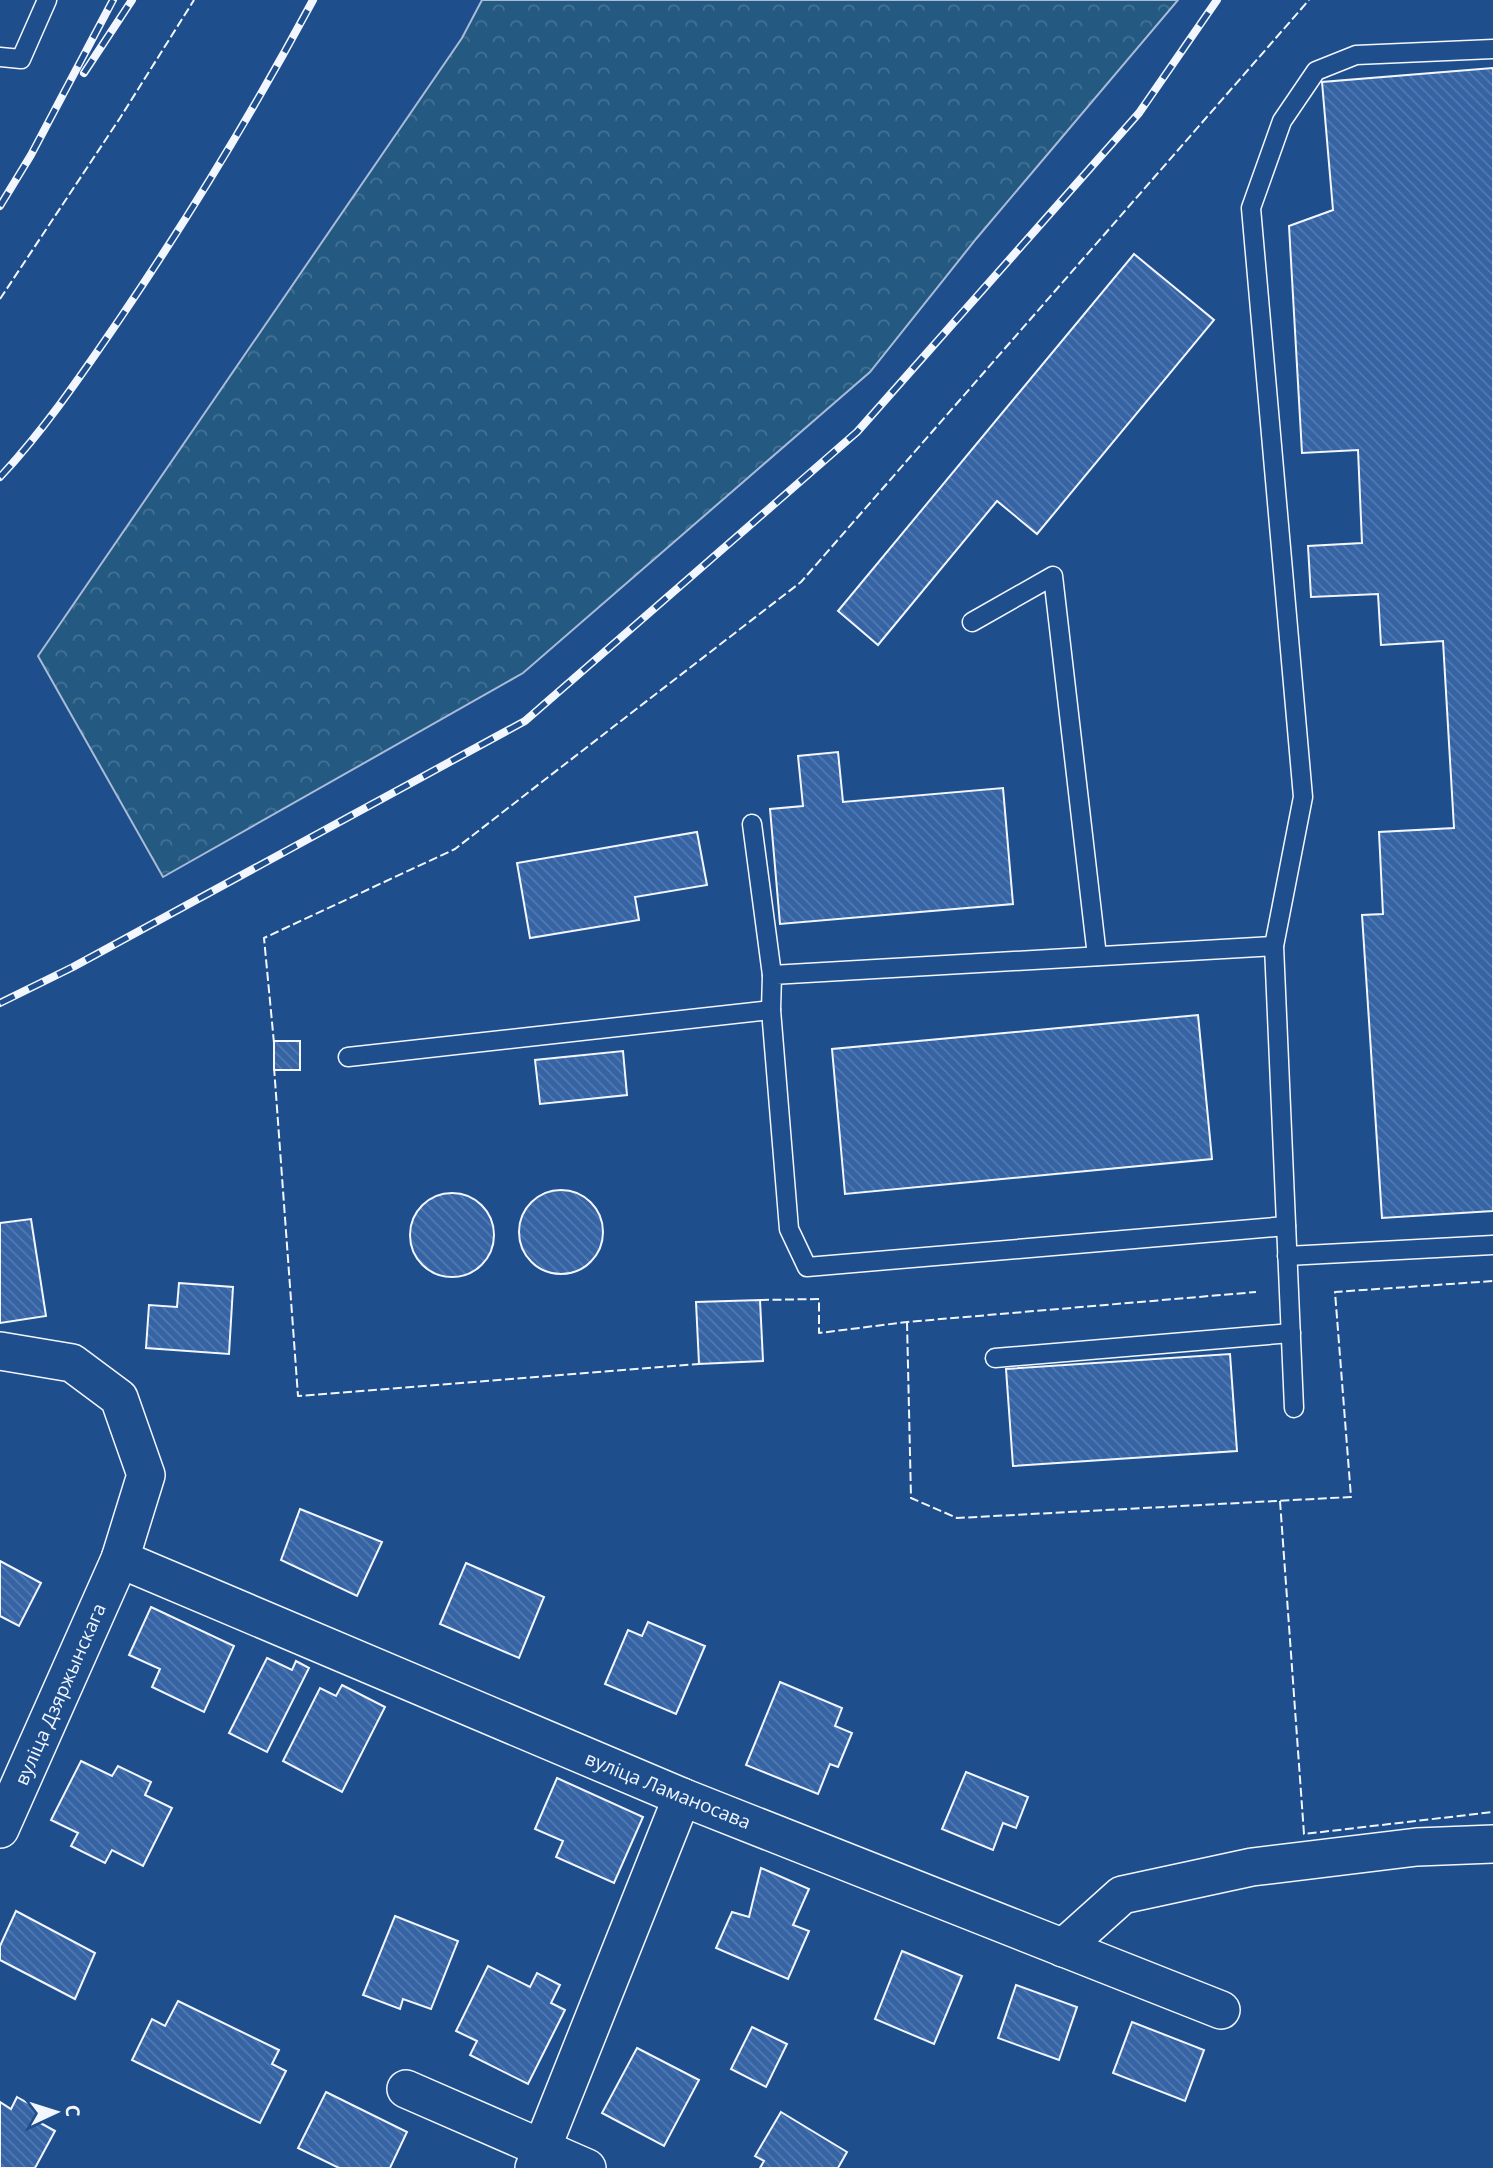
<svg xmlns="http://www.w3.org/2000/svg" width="1493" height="2168" font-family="'Open Sans',sans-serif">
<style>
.forest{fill:url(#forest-crowns);stroke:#a8bbd7;stroke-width:2}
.building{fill:url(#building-back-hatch);stroke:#f2f6ff;stroke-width:2}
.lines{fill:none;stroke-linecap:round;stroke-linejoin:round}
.lane-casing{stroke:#f2f6ff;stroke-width:21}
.street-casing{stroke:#f2f6ff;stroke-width:40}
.lane{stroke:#1f4e8c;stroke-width:18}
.street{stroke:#1f4e8c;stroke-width:37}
.rail-casing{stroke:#f2f6ff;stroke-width:8}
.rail{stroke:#1f4e8c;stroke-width:5;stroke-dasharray:16;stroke-linecap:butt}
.fence{stroke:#f2f6ff;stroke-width:2;stroke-dasharray:9 3.5;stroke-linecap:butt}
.labels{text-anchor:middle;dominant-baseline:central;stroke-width:5;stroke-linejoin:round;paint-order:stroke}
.street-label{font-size:19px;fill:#f2f6ff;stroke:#1f4e8c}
</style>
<defs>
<pattern id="forest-crowns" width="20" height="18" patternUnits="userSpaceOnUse" patternTransform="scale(1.75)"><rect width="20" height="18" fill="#245a82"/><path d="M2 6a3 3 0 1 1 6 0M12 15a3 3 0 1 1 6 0" fill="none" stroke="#447295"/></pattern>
<pattern id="building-back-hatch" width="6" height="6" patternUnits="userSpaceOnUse" patternTransform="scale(1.75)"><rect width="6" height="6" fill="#3563a3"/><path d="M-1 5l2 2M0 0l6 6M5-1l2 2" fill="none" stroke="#537ab1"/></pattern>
</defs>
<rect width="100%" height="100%" fill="#1f4e8c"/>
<polygon class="forest" points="482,0 1178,0 976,239 870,372 523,673 163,877 38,656 462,38"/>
<g class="building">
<polygon points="1493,68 1493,1211 1382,1218 1362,915 1383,914 1379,832 1454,828 1443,641 1381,645 1378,594 1311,597 1308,546 1362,543 1358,450 1302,453 1289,226 1333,210 1322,82"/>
<polygon points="1134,254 1214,320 1037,534 997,501 878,645 838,611"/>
<polygon points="838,752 843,802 1003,788 1013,904 780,924 770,809 803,806 798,756"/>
<polygon points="697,832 707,885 635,897 639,920 530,938 517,863"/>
<polygon points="1198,1015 1212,1159 845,1194 832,1049"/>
<rect x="274" y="1041" width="26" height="29"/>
<polygon points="623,1051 627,1095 540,1104 535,1060"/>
<circle cx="561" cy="1232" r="42"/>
<circle cx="452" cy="1235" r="42"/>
<polygon points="31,1219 46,1316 0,1323 0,1223"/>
<polygon points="179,1283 233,1287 229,1354 146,1348 149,1305 177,1307"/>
<polygon points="760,1300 763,1361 699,1364 696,1302"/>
<polygon points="1230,1354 1237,1451 1013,1466 1006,1369"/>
<polygon points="300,1509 382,1542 357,1596 281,1560"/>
<polygon points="0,1561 41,1583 19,1626 0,1616"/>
<polygon points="466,1563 544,1597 519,1658 440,1624"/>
<polygon points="151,1607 234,1646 204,1712 152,1687 160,1669 129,1655"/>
<polygon points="648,1622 705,1646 676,1714 605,1684 628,1630 642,1636"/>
<polygon points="267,1658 292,1670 296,1661 309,1668 267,1752 229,1733"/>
<polygon points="780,1682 842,1708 835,1726 852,1733 838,1767 830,1764 818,1794 746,1765"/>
<polygon points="342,1685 385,1707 342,1792 283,1761 320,1688 336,1696"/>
<polygon points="81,1761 112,1776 118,1766 151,1782 145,1795 172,1808 143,1866 112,1850 105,1863 71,1846 78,1833 51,1820"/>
<polygon points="966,1772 1028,1797 1016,1828 1003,1823 993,1850 942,1829"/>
<polygon points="557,1778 643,1817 614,1883 556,1857 563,1841 535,1829"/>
<polygon points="761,1868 809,1889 793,1925 809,1931 788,1979 716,1948 732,1912 749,1917"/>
<polygon points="16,1911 95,1953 75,1999 0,1960 0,1946"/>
<polygon points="395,1916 458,1941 431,2009 403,1999 400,2009 363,1995"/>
<polygon points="902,1951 962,1976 934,2044 875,2019"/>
<polygon points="488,1966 530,1987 537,1973 560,1985 551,2003 565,2010 528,2084 470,2055 477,2041 456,2031"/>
<polygon points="1016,1985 1077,2007 1059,2060 998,2038"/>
<polygon points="178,2001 279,2050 272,2064 286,2071 260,2123 132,2060 152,2019 165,2026"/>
<polygon points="1132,2022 1204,2050 1185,2101 1113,2073"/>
<polygon points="752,2027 787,2044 766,2087 731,2069"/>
<polygon points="637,2048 699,2080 664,2146 602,2113"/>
<polygon points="326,2092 407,2132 390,2168 339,2168 298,2148"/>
<polygon points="17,2097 40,2110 35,2120 55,2131 35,2168 0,2168 0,2102 11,2109"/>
<polygon points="781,2112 847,2152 838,2168 760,2168 764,2161 755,2156"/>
</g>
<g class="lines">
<g class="lane-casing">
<g id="lane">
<polyline points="0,57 21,59 47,0"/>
<polyline points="972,622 1053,576 1097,956"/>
<polyline points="752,824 772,975"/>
<polyline points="1274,946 772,975 771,1010 789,1229 807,1267 1286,1226"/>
<polyline points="348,1057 771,1010"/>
<polyline points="1287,1256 1493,1245"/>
<polyline points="995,1358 1291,1333"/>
<polyline points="1294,1408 1274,946 1303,797 1251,208 1282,121 1316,71 1356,55 1493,49"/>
</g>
</g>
<g class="street-casing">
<g id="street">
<polyline points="0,1351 72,1363 119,1398 146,1475 120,1559 0,1829"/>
<polyline points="120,1559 682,1797 1221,2010"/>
<polyline points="1063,1948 1122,1895 1252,1867 1417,1847 1493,1844"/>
<polyline points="406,2089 587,2168"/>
<polyline points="534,2168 682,1797"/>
</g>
</g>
<use href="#lane" class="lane"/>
<use href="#street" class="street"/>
<g class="rail-casing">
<g id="rail">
<polyline points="84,73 132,0"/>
<polyline points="0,206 31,155 113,0"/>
<path d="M0,477C45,429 82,374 119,320C189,217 254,110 313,0"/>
<polyline points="0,1003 73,967 525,721 857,432 1139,113 1217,0"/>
</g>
</g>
<use href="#rail" class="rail"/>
<g class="fence">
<polyline points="0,299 120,118 194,0"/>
<polyline points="274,1043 264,938 455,849 801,582 1309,0"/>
<polyline points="274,1067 298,1396 699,1364"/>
<polyline points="760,1300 819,1299 819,1333 907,1322 1256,1292"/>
<polyline points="907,1322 911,1498 957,1518 1351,1497 1335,1292 1493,1281"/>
<polyline points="1280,1501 1304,1834 1493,1812"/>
</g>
</g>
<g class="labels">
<g class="street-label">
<text transform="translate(60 1694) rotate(-66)">вуліца Дзяржынскага</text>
<text transform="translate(668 1790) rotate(22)">вуліца Ламаносава</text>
</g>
</g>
<g transform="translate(56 2112) rotate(86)" stroke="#1f4e8c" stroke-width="5" paint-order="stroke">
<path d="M0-5L12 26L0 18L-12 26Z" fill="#f2f6ff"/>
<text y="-10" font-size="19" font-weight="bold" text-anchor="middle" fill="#f2f6ff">С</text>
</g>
</svg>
